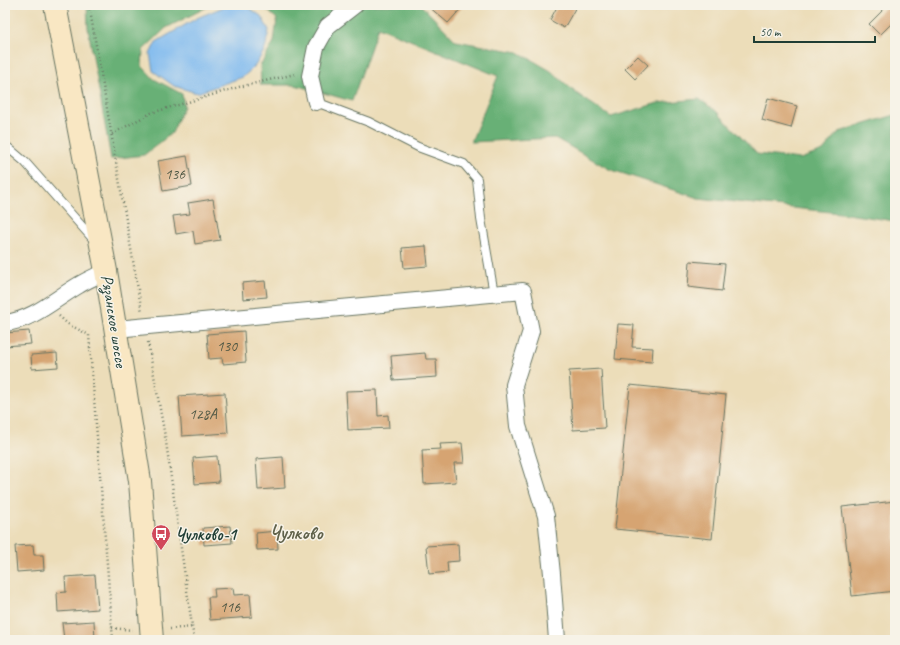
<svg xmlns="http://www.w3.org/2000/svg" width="900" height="645" font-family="Caveat,sans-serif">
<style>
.forest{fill:#67b076;stroke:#437655}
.water{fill:#7eb9ef;stroke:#4e7b92}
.building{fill:#d6a472}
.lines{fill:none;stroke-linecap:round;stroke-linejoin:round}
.service-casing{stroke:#677563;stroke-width:10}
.minor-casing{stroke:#677563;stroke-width:18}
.secondary-casing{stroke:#677563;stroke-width:24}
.path{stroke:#677563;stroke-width:2.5;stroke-dasharray:1 3;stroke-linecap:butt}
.service{stroke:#fff;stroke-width:8}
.minor{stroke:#fff;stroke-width:16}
.secondary{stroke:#f9e7c3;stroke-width:22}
.labels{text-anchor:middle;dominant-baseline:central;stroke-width:3;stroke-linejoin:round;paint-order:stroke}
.number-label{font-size:15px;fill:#4d5744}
.street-label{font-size:17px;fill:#1f3d34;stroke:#f7f3e8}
.poi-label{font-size:17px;font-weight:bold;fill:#1f3d34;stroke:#f7f3e8;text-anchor:start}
.quarter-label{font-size:19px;font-weight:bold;fill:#5f614a;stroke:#f7f3e8}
</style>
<rect width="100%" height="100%" fill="#f7f3e8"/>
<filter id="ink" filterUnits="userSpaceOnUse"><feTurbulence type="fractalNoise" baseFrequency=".025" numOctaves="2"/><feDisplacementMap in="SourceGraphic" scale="8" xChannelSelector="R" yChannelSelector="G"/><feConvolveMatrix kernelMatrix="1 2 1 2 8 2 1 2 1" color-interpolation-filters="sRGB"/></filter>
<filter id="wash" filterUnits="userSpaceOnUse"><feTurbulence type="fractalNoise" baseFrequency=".012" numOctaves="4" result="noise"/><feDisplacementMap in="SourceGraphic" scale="16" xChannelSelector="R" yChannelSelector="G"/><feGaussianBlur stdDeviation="0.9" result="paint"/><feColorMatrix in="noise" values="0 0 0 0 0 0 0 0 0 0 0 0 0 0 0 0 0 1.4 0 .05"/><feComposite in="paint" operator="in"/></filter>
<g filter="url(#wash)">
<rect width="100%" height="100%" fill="#ecddb9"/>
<g class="forest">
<polygon points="87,5 211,5 166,28 143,50 142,66 154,79 182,94 184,106 172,133 144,155 111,159 88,28"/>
<polygon points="261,5 421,5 456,41 518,52 551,71 576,93 611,117 658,103 699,99 716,111 757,154 800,159 823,151 839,132 895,115 895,221 840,213 698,198 609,169 555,138 471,142 498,76 378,27 352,101 295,85 261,85 260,66 274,42 277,19"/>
</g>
<polygon class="water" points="246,6 261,16 269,30 265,49 255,66 243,77 197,93 174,86 153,71 150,54 156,42 197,18 223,7"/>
<g id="blocks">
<g class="building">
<polygon points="429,5 464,5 448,23 428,6"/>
<polygon points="558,5 577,5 564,28 550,20"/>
<polygon points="888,5 895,5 895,20 880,35 869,24"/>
<polygon points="638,56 648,65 635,79 625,69"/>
<polygon points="768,98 797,106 791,128 762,120"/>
<polygon points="187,156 192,186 163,191 158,161"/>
<polygon points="213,199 220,240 195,244 193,231 176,234 173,216 190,214 188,203"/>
<polygon points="426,246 428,266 404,268 402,248"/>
<polygon points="690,261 725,264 722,291 688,287"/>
<polygon points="265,281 267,297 243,299 242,283"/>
<polygon points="618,324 634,325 632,347 653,348 652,362 615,359"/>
<polygon points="29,331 31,344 5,346 5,333"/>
<polygon points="244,331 246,362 223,364 222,358 209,359 207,334"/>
<polygon points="57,353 58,367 32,369 31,355"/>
<polygon points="425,353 426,359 436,359 437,377 393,380 391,356"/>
<polygon points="601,369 605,428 573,430 569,371"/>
<polygon points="630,385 726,395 712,539 615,529"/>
<polygon points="377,390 378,416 388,415 389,428 348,430 346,391"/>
<polygon points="225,393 228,433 182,436 179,396"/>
<polygon points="462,443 464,463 454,463 456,482 424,484 422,450 441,449 440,444"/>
<polygon points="217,456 219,482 195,484 193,458"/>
<polygon points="283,457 285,488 258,490 256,459"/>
<polygon points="895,501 895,591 852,596 842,507"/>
<polygon points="230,526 232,543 204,545 203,528"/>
<polygon points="277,531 278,549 257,550 256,533"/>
<polygon points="458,544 459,561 447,562 448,572 429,574 426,546"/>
<polygon points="33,545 34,555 43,555 44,570 17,572 15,546"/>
<polygon points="95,575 98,609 58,612 57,593 66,592 65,577"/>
<polygon points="233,588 234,595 250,594 252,617 210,620 208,597 215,597 214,589"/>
<polygon points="94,621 95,640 64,640 62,623"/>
</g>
</g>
</g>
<g filter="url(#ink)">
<use href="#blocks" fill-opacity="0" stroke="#677563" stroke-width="1"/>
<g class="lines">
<g class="service-casing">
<g id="service">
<polyline points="316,102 369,122 418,147 464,164 477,179 481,219 494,294"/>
<polyline points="5,145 25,162 94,240"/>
</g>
</g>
<g class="minor-casing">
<g id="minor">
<polyline points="316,102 310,76 316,47 328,26 355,5"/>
<path d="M5,323C33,320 55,299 79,285C87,280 97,276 106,271"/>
<polyline points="116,329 523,291 531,331 514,385 518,426 546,516 552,574 557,640"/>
</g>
</g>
<g class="secondary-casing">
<polyline id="secondary" points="55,5 106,271 140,481 152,640"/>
</g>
<g class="path">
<path d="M89,5C107,107 124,210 142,312"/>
<polyline points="112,134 151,113 239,87 295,74"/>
<polyline points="59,316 68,324 89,335 113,640"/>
<polyline points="148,342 166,442 194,640"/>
<polyline points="112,628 132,630"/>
<polyline points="170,629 193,627"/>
</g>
<use href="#service" class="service"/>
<use href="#minor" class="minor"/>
<use href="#secondary" class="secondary"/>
</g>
</g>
<defs>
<g id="bus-pin" transform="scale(1)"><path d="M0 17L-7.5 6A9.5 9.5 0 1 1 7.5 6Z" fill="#d1495b" stroke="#f7f3e8"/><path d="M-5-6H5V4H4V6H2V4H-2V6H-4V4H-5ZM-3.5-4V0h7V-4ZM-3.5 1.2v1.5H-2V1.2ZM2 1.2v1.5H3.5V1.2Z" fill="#fff"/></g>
</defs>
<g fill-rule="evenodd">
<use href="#bus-pin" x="161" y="534"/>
</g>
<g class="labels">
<g class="number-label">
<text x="175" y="174">136</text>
<text x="227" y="346">130</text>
<text x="203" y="414">128А</text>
<text x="230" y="607">116</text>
</g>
<g class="street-label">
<text transform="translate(114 321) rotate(81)">Рязанское шоссе</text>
</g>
<g class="poi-label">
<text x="175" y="534">Чулково-1</text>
</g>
<g class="quarter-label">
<text x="296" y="533">Чулково</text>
</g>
</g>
<rect width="900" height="645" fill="none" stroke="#f7f3e8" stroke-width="20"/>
<path d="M754 36v6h121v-6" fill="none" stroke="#1f3d34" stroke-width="2"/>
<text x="760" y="36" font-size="12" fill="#1f3d34" stroke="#f7f3e8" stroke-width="3" paint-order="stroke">50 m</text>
</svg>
